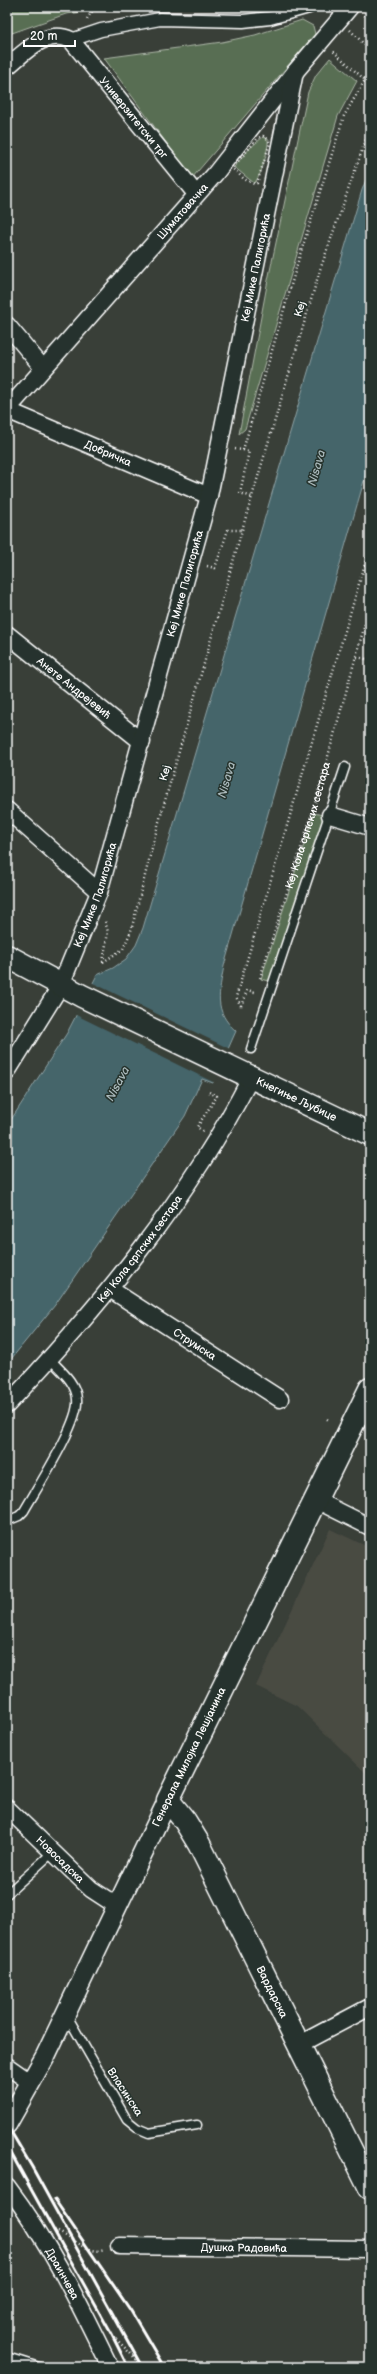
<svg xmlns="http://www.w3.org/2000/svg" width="377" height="2374" font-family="'Balsamiq Sans',sans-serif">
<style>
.built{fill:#4a4b43}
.green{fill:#596e52;stroke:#acb6a8}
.water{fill:#44656b;stroke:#8fa3a6}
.pier{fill:#393f38}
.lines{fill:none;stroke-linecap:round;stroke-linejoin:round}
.service-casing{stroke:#fff;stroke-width:11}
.pedestrian-casing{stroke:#fff;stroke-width:15}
.minor-casing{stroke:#fff;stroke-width:19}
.tertiary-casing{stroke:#fff;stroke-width:22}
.secondary-casing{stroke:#fff;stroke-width:25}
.path{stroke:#fff;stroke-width:2.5;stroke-dasharray:1 3;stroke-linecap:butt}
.service{stroke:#26332d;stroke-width:8}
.pedestrian{stroke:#26332d;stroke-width:12}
.minor{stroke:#26332d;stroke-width:16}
.tertiary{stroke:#26332d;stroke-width:19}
.secondary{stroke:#26332d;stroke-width:22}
.rail{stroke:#fff;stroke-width:3}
.labels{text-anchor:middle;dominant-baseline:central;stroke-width:3;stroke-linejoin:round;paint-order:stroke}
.street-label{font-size:11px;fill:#fff;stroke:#26332d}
.water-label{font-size:12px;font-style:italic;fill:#abbabc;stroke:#26332d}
</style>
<rect width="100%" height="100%" fill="#393f38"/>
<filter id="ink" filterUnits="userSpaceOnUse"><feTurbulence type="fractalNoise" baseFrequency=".025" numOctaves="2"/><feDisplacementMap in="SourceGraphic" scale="8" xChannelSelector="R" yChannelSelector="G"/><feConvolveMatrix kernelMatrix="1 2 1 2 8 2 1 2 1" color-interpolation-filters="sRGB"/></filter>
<g filter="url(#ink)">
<polygon class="built" points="330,1529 370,1548 370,1777 297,1706 256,1686"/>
<g class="green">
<polygon points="7,7 124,7 66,14 12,33 7,37"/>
<polygon points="302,20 313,26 315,34 192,178 104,58 222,42 255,35"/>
<polygon points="330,58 357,81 338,116 245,429 239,434 267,285 308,92 316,75"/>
<path d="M263,137L268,139C269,148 261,178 254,183L234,167L250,148Z"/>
<polygon points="314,813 327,816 271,982 261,979"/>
</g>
<path class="water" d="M370,170V460L224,966C219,993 213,1011 236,1031L213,1083L202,1079L185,1116L55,1305L7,1364V1126L67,1033L97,975L113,968L126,959L136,945L143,928L362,190Z"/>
<polygon class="pier" points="91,982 230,1049 215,1083 74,1014"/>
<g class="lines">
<g class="service-casing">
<g id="service">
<polyline points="251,1049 345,767"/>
<path d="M7,1521L19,1516L24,1511C37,1488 80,1422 77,1399C76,1382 60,1370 50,1359"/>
<polyline points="7,1894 53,1852"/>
<polyline points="66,2014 127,2120 137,2128 149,2133 197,2125"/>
<polyline points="7,2357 39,2367"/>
</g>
</g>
<g class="pedestrian-casing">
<polyline id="pedestrian" points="71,40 101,30 160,19 243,21 270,18 309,7"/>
</g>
<g class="minor-casing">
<g id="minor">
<path id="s2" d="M7,67C25,52 46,28 71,40L196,194"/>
<polyline points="7,325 43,368"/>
<path id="s3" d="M7,410L215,174L295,72L350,7"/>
<path id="s4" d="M7,410L209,496"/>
<path id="s5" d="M7,634L142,742"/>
<polyline points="7,810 99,892"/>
<polyline points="330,815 370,827"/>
<path id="s6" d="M7,1072L61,985L99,892L209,496L295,72"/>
<path id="s7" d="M110,1289L280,1399"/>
<path id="s8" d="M7,1405C100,1306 189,1198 251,1077"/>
<polyline points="316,1500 370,1527"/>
<path id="s9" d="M7,1808L91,1889L117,1906"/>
<polyline points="300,2044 370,2007"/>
<polyline points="7,2066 30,2082"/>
<path id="s10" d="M7,2186C49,2241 80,2305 110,2367"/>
<path id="s11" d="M119,2246L370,2249"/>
</g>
</g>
<g class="tertiary-casing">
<polyline id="tertiary" points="7,2124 45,2057 168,1800"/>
</g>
<g class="secondary-casing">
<g id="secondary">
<path id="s12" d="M7,956L82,996L370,1134"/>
<path id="s13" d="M370,1389L168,1800L185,1821L199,1844L370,2188"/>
</g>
</g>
<g class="path">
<polyline points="364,15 370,20"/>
<polyline points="87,19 95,7"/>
<polyline points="350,30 370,50"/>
<polygon points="263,136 268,139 270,143 257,183 254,184 244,179 232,168 258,138"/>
<polyline points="235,449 249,451 240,493 252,497"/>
<polyline points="243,450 299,258 344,116 365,80 333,51"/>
<polyline points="207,566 215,568 228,530 242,530"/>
<polyline points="357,657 370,660"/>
<polyline points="103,962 123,949 131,931 155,836 242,530 320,270 370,128"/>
<polyline points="103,962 108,932 105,921"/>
<path id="s1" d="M260,978L313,810L370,606"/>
<polyline points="241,1006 236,997 370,547"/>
<polyline points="241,1006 247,990 255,992"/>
<polyline points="203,1131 197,1127 217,1096 207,1091"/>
<polyline points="327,1419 330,1421"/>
<path d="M58,2232C71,2237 90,2255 104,2250"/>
<polyline points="116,2339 144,2367"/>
</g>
<use href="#service" class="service"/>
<use href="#pedestrian" class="pedestrian"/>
<use href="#minor" class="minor"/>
<use href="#tertiary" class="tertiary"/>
<use href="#secondary" class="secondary"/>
<g class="rail">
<polyline points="7,2125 32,2167 142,2367"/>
<polyline points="7,2146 112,2335 128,2367"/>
<polyline points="55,2200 131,2311 164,2367"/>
</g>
</g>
</g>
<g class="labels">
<g class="street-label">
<text stroke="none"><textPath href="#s2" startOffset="174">Универзитетски трг</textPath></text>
<text stroke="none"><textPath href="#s3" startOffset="265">Шуматовачка</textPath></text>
<text stroke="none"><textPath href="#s6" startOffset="847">Кеј Мике Палигорића</textPath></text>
<text transform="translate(300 309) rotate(-73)">Кеј</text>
<text stroke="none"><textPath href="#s4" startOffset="110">Добричка</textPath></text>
<text stroke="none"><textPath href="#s6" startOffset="523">Кеј Мике Палигорића</textPath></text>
<text stroke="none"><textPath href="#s5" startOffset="86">Анете Андрејевић</textPath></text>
<text transform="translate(165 773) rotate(-74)">Кеј</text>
<text stroke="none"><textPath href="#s1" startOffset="160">Кеј Кола српских сестара</textPath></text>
<text stroke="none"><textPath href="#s6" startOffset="199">Кеј Мике Палигорића</textPath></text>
<text stroke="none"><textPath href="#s12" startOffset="323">Кнегиње Љубице</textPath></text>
<text stroke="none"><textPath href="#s8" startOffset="205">Кеј Кола српских сестара</textPath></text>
<text stroke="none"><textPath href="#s7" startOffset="101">Струмска</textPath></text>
<text transform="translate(189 1757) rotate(-64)">Генерала Милојка Лешјанина</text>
<text stroke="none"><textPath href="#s9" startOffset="74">Новосадска</textPath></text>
<text stroke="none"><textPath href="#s13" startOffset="677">Вардарска</textPath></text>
<text transform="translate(125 2092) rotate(57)">Власинска</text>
<text stroke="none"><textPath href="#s11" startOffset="125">Душка Радовића</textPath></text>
<text stroke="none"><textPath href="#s10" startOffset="104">Драинчева</textPath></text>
</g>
<g class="water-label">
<text transform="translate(317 468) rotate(-74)">Nisava</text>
<text transform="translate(227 780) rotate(-74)">Nisava</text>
<text transform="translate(118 1084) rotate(-62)">Nisava</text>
</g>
</g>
<rect width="377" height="2374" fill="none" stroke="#26332d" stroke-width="24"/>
<rect x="12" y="12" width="353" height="2350" fill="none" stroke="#fff" stroke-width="1.5" filter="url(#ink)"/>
<path d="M24 40v6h51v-6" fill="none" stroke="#ffffff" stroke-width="2"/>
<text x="30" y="40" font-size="12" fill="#ffffff" stroke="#26332d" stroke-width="3" paint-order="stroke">20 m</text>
</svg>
